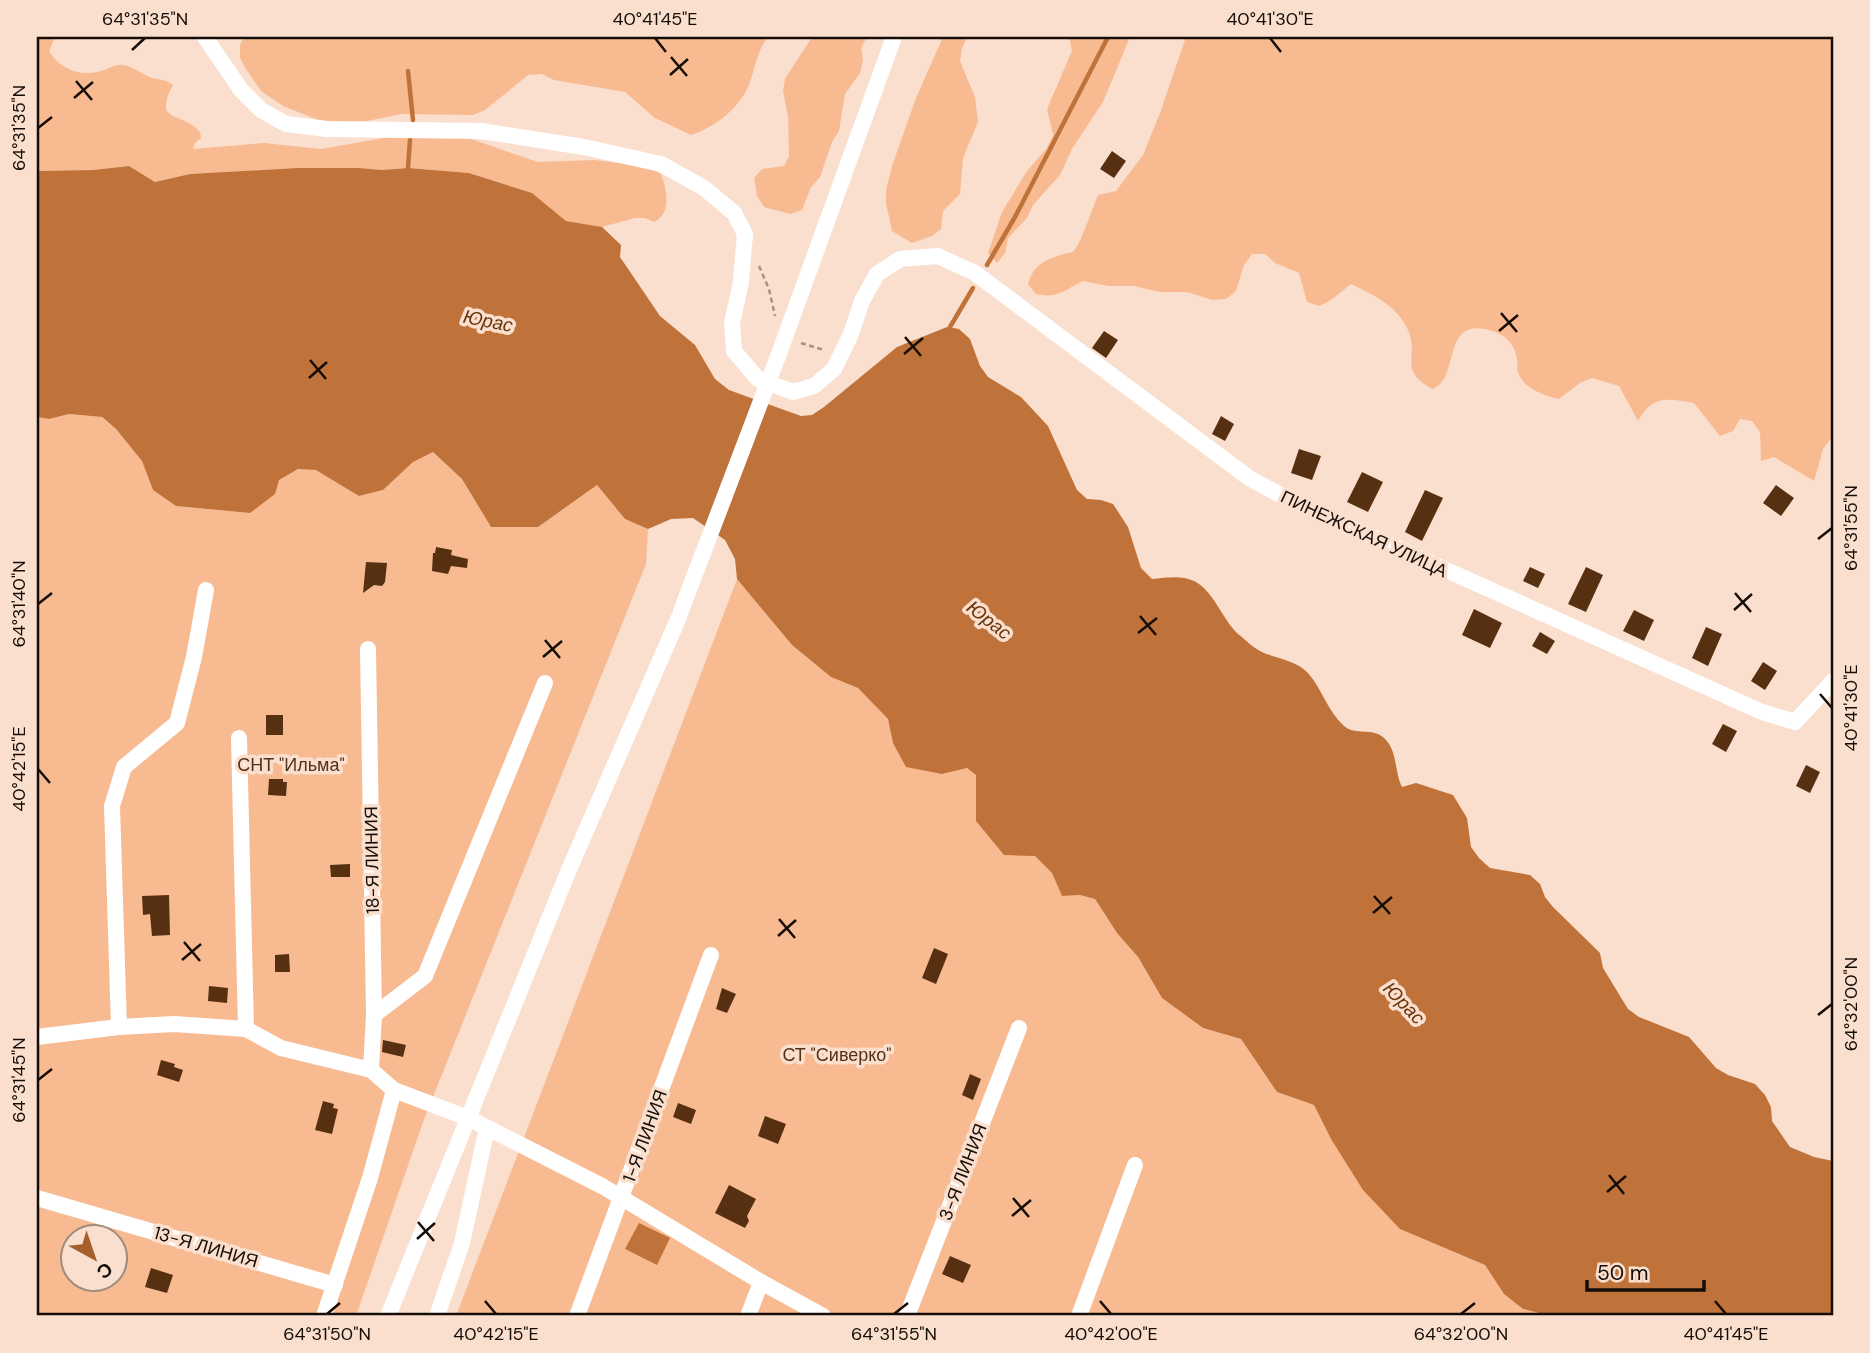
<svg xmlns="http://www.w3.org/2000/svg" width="1870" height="1353" font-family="'DM Sans',sans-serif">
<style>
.green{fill:#f8ba90;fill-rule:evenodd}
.water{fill:#bf7239}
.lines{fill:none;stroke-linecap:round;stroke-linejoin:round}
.stream{stroke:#bf7239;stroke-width:4.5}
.building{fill:#572f11}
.path{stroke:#a69184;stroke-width:2.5;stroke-dasharray:5 3.5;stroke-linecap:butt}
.minor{stroke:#fff;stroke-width:16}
.ticks{fill:none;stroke:#150d07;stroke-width:2.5}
.labels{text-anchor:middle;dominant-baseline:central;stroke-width:7;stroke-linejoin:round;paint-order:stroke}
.street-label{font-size:18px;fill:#150d07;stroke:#fbdfce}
.park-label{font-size:18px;fill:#523119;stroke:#fbdfce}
.water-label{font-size:19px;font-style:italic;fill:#69360a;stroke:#fbdfce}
.neatline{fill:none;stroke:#150d07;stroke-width:2.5}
.ticks-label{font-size:18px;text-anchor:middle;fill:#150d07}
</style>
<rect width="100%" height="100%" fill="#fbdfce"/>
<g class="green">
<path d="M37,37H55L49,51C62,72 85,78 107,69C112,67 116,64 122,65C134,66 142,75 152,78C160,80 166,79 173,85C152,125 182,110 200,132L201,138L195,143L193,149L264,143L321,149L395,136L468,138L538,162L595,160L648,167L661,174C667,190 672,214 654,222L645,218H635L602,227L566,221L532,193L469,173L408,168L382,170L359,168H297L190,174L155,182L129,166L93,170L37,171Z"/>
<path d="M244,37H768C757,51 756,65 750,82C741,107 716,127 691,135L655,118L625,92L554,80L542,74L528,75L485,110L473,115L402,114L362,122L321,121L283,106L261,91L246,69L240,58V45Z"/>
<polygon points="812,37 867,37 861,48 863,60 860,73 845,94 839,131 832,142 820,177 811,187 802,210 790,214 764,207 757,196 754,178 762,169 784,166 789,156 788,116 783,91 785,79"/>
<polygon points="943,37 967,37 962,48 960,61 975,97 978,122 963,158 960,194 943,211 941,229 932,236 912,243 892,231 886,203 886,190 892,166 916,98"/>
<polygon points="1069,37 1130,37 1103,102 1072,149 1060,175 1033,205 1027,218 1008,238 1005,253 997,263 988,253 1002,212 1027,171 1047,148 1053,135 1047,109 1072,51"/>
<path d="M1186,37H1833V436L1823,449L1814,481L1774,457L1761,461L1760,432L1752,421L1740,419L1733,431L1720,436L1694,403C1667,399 1654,394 1638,421L1619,386L1592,378L1580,383L1559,399C1545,396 1525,389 1519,375C1516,370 1518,364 1517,359C1514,340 1501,332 1484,329C1448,322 1455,366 1442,382C1440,385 1436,387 1433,389C1396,370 1421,356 1407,328C1397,306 1372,294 1351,284L1331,300L1319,306L1307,302L1299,273L1275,263L1265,254H1252L1244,265L1236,291L1226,299L1212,300L1187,292H1160L1134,286H1108L1083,281C1064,290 1058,299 1036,294L1028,284C1034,264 1045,260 1063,254C1067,253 1071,253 1074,251C1079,247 1094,205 1098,195L1116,191L1143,155L1160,113Z"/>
<path d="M69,414L101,417L116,429L142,461L153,490L176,506L250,513C266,494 287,461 316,470C331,475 346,488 359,496L383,490L413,462L433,452L462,479L491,527H538L597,485L625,519L648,529L646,564L423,1122L356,1316H37V417L49,419ZM74,1238H116V1280H74Z"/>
<polygon points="737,579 792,645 831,677 858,688 888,719 893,743 942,774 967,768 976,775 976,821 1035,856 1052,873 1062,896 1080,895 1095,899 1117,933 1138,957 1162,998 1203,1028 1241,1039 1277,1092 1314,1105 1331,1139 1400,1229 1485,1265 1504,1294 1523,1309 1551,1316 456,1316"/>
</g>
<g class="water">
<path d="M129,166L155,182L190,174L297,168H359L382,170L408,168L469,173L532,193L566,221L602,227L621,245L620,257L660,316L695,345L715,379L729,390L801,416L812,415L824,407L897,347L947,327L959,329L970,339L980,366L988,377L1021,397L1048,426L1077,490L1087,499L1101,500L1113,504L1128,527L1141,568L1152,579C1166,578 1180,575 1194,581C1214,591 1222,619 1238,634C1245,639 1252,647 1260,651C1275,659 1295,659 1308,673C1322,689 1328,712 1344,726C1356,736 1373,727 1384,738C1398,751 1394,771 1402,787L1416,783L1453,795L1467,818L1471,847L1479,858L1490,868L1530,875L1540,884L1545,897L1553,907L1600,953L1603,968L1628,1009L1639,1017L1689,1037L1716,1068L1728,1075L1755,1084L1765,1095L1771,1107L1772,1121L1790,1147L1814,1157L1833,1161V1316H1551L1523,1309L1504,1294L1485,1265L1400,1229L1363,1190L1331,1139L1314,1105L1277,1092L1241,1039L1203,1028L1162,998L1138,957L1117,933L1095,899L1080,895L1062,896L1052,873L1035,856L1004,855L976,821V775L967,768L942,774L906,767L893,743L888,719L858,688L831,677L792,645L737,579L735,559L725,540L693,518L671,519L648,529L625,519L597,485L538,527H491L462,479L433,452L413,462L383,490L359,496L316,470L298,469L279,480L275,494L250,513L176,506L153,490L142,461L116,429L102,417L69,414L49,419L37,417V171L93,170Z"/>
<polygon points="639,1223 670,1238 657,1265 625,1249"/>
</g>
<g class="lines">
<g class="stream">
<polyline points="408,71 413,120"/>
<polyline points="408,168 410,140"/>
<polyline points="987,265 1015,217 1108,37"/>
<polyline points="950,327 973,288"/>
</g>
</g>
<g class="building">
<polygon points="1112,151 1126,161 1114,178 1100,169"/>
<polygon points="1104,331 1118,340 1106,358 1092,348"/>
<polygon points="1221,416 1234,424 1225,441 1212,434"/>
<polygon points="1299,449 1321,456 1312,480 1291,473"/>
<polygon points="1362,472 1383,482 1368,512 1347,502"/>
<polygon points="1776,485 1794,498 1781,516 1763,503"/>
<polygon points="1425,490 1443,498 1422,541 1405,532"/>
<polygon points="436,547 452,550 451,555 468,559 467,568 451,566 448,574 432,571 433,553 435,553"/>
<polygon points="366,562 387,563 385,582 382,586 374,585 363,593"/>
<polygon points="1530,567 1545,574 1538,588 1523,581"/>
<polygon points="1586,567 1603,575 1586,612 1568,604"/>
<polygon points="1474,609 1502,623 1490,648 1462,635"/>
<polygon points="1634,610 1654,620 1644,641 1623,631"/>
<polygon points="1706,627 1722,634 1708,666 1692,658"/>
<polygon points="1540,632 1555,641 1547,654 1532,646"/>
<polygon points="1763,662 1777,671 1765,690 1751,681"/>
<rect x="266" y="715" width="17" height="20"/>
<polygon points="1723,724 1737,731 1726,752 1712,744"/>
<polygon points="1806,765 1820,772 1810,793 1796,786"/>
<polygon points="269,779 283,779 283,782 287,782 286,796 268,795"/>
<polygon points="350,864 350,877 331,877 330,865"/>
<polygon points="169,895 170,935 152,936 150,914 143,915 142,896"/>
<polygon points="934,948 948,954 936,984 922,978"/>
<polygon points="289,954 290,972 275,972 275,955"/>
<polygon points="209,986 228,988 227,1003 208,1001"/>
<polygon points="722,988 736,994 727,1013 716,1009"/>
<polygon points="383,1040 406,1045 403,1057 382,1052"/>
<polygon points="161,1060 175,1064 174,1067 183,1070 179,1082 157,1075"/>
<polygon points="970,1074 981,1079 973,1100 962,1095"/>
<polygon points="323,1101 334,1104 333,1108 338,1109 332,1134 315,1130"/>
<polygon points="678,1103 696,1110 691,1124 673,1117"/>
<polygon points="765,1116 786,1124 778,1144 758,1136"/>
<polygon points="729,1185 756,1199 747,1216 749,1221 745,1228 715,1213"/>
<polygon points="950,1256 971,1265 963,1283 942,1274"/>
<polygon points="151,1268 173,1275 167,1293 145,1287"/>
</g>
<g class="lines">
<g class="path">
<polyline points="759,266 769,289 775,316"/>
<polyline points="801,343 824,350"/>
</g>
<g class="minor">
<polyline points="205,37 241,90 261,110 286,124 327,129 481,131 584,147 661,164 704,188 734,213 745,234 741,282 732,323 734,351 758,379 793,392 814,386 834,369 851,334 862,301 877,274 900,259 938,256 975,273 1249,478 1284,497 1762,712 1795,722 1833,681"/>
<polyline points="681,611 780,351 894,37"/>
<polyline points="368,649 374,1015 371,1070"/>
<polyline points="239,738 246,1029"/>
<polyline points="374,1015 425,976 545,683"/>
<polyline points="119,1027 112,806 124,767 177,723 194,657 206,590"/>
<polyline points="37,1037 119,1027 174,1024 246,1029 281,1048 371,1070 394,1090 468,1118 602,1186 761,1282 823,1316"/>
<polyline points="37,1198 335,1285"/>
<polyline points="324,1316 370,1178 394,1090"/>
<polyline points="388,1316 568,872 679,617"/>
<polyline points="437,1316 462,1243 487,1128"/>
<polyline points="577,1316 711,955"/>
<polyline points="748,1316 761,1282"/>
<polyline points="907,1316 1019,1028"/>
<polyline points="1079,1316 1135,1165"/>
</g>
</g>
<path class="ticks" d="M655,38L666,52M1270,38L1281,52M132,50L145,38M671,57L687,76M670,75L688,59M76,81L92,100M74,98L93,82M38,128L52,117M1501,313L1517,332M1499,331L1518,315M905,337L921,356M904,354L923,338M310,360L326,379M309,378L327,362M1818,539L1832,528M1735,593L1751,612M38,604L52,593M1734,610L1752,594M1140,616L1156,635M1138,633L1157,618M545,640L560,658M543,657L562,641M1820,694L1832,708M38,769L50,783M1374,896L1390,914M1373,913L1392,897M779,919L795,938M778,936L796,920M184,942L200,961M182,960L201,944M1818,1015L1832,1004M38,1080L52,1069M1609,1175L1624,1194M1607,1192L1626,1176M1013,1198L1029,1217M1012,1216L1031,1200M418,1222L434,1241M417,1239L435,1223M485,1301L496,1314M1100,1301L1111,1314M1715,1301L1726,1314M327,1314L340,1303M894,1314L908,1303M1461,1314L1475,1303"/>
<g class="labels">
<g class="street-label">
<text transform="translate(1364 534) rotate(25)">ПИНЕЖСКАЯ УЛИЦА</text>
<text transform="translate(372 860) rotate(-91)">18-Я ЛИНИЯ</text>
<text transform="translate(645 1136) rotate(-70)">1-Я ЛИНИЯ</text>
<text transform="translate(963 1172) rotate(-69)">3-Я ЛИНИЯ</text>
<text transform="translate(206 1247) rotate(16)">13-Я ЛИНИЯ</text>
</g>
<g class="park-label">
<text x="291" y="765">СНТ "Ильма"</text>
<text x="837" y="1055">СТ "Сиверко"</text>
</g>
<g class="water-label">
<text transform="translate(488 321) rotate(11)">Юрас</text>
<text transform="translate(989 620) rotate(38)">Юрас</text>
<text transform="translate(1404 1003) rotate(46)">Юрас</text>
</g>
</g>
<rect width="1870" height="1353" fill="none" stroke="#fbdfce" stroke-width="77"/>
<g transform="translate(94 1258) rotate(140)"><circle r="33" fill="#fbdfce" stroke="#9f8b7e" stroke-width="2"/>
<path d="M0-5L12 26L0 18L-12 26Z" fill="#a3602e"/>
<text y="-10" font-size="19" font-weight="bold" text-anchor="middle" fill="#150d07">С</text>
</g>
<path d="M1587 1280v10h117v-10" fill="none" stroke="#150d07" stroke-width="3.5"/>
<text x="1597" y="1280" font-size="21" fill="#150d07" stroke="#fbdfce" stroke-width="5" paint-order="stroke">50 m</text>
<rect x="38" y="38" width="1794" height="1276" class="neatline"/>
<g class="ticks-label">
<text x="145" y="25">64°31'35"N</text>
<text x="655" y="25">40°41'45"E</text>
<text x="1270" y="25">40°41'30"E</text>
<text transform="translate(19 128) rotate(-90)" y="6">64°31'35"N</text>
<text transform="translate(1851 528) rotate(-90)" y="6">64°31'55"N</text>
<text transform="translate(19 604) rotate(-90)" y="6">64°31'40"N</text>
<text transform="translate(1851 708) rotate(-90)" y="6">40°41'30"E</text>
<text transform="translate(19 769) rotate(-90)" y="6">40°42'15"E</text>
<text transform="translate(1851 1004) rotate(-90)" y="6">64°32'00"N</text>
<text transform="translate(19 1080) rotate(-90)" y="6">64°31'45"N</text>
<text x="327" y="1340">64°31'50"N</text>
<text x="496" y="1340">40°42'15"E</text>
<text x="894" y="1340">64°31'55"N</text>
<text x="1111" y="1340">40°42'00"E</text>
<text x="1461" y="1340">64°32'00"N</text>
<text x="1726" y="1340">40°41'45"E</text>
</g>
</svg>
